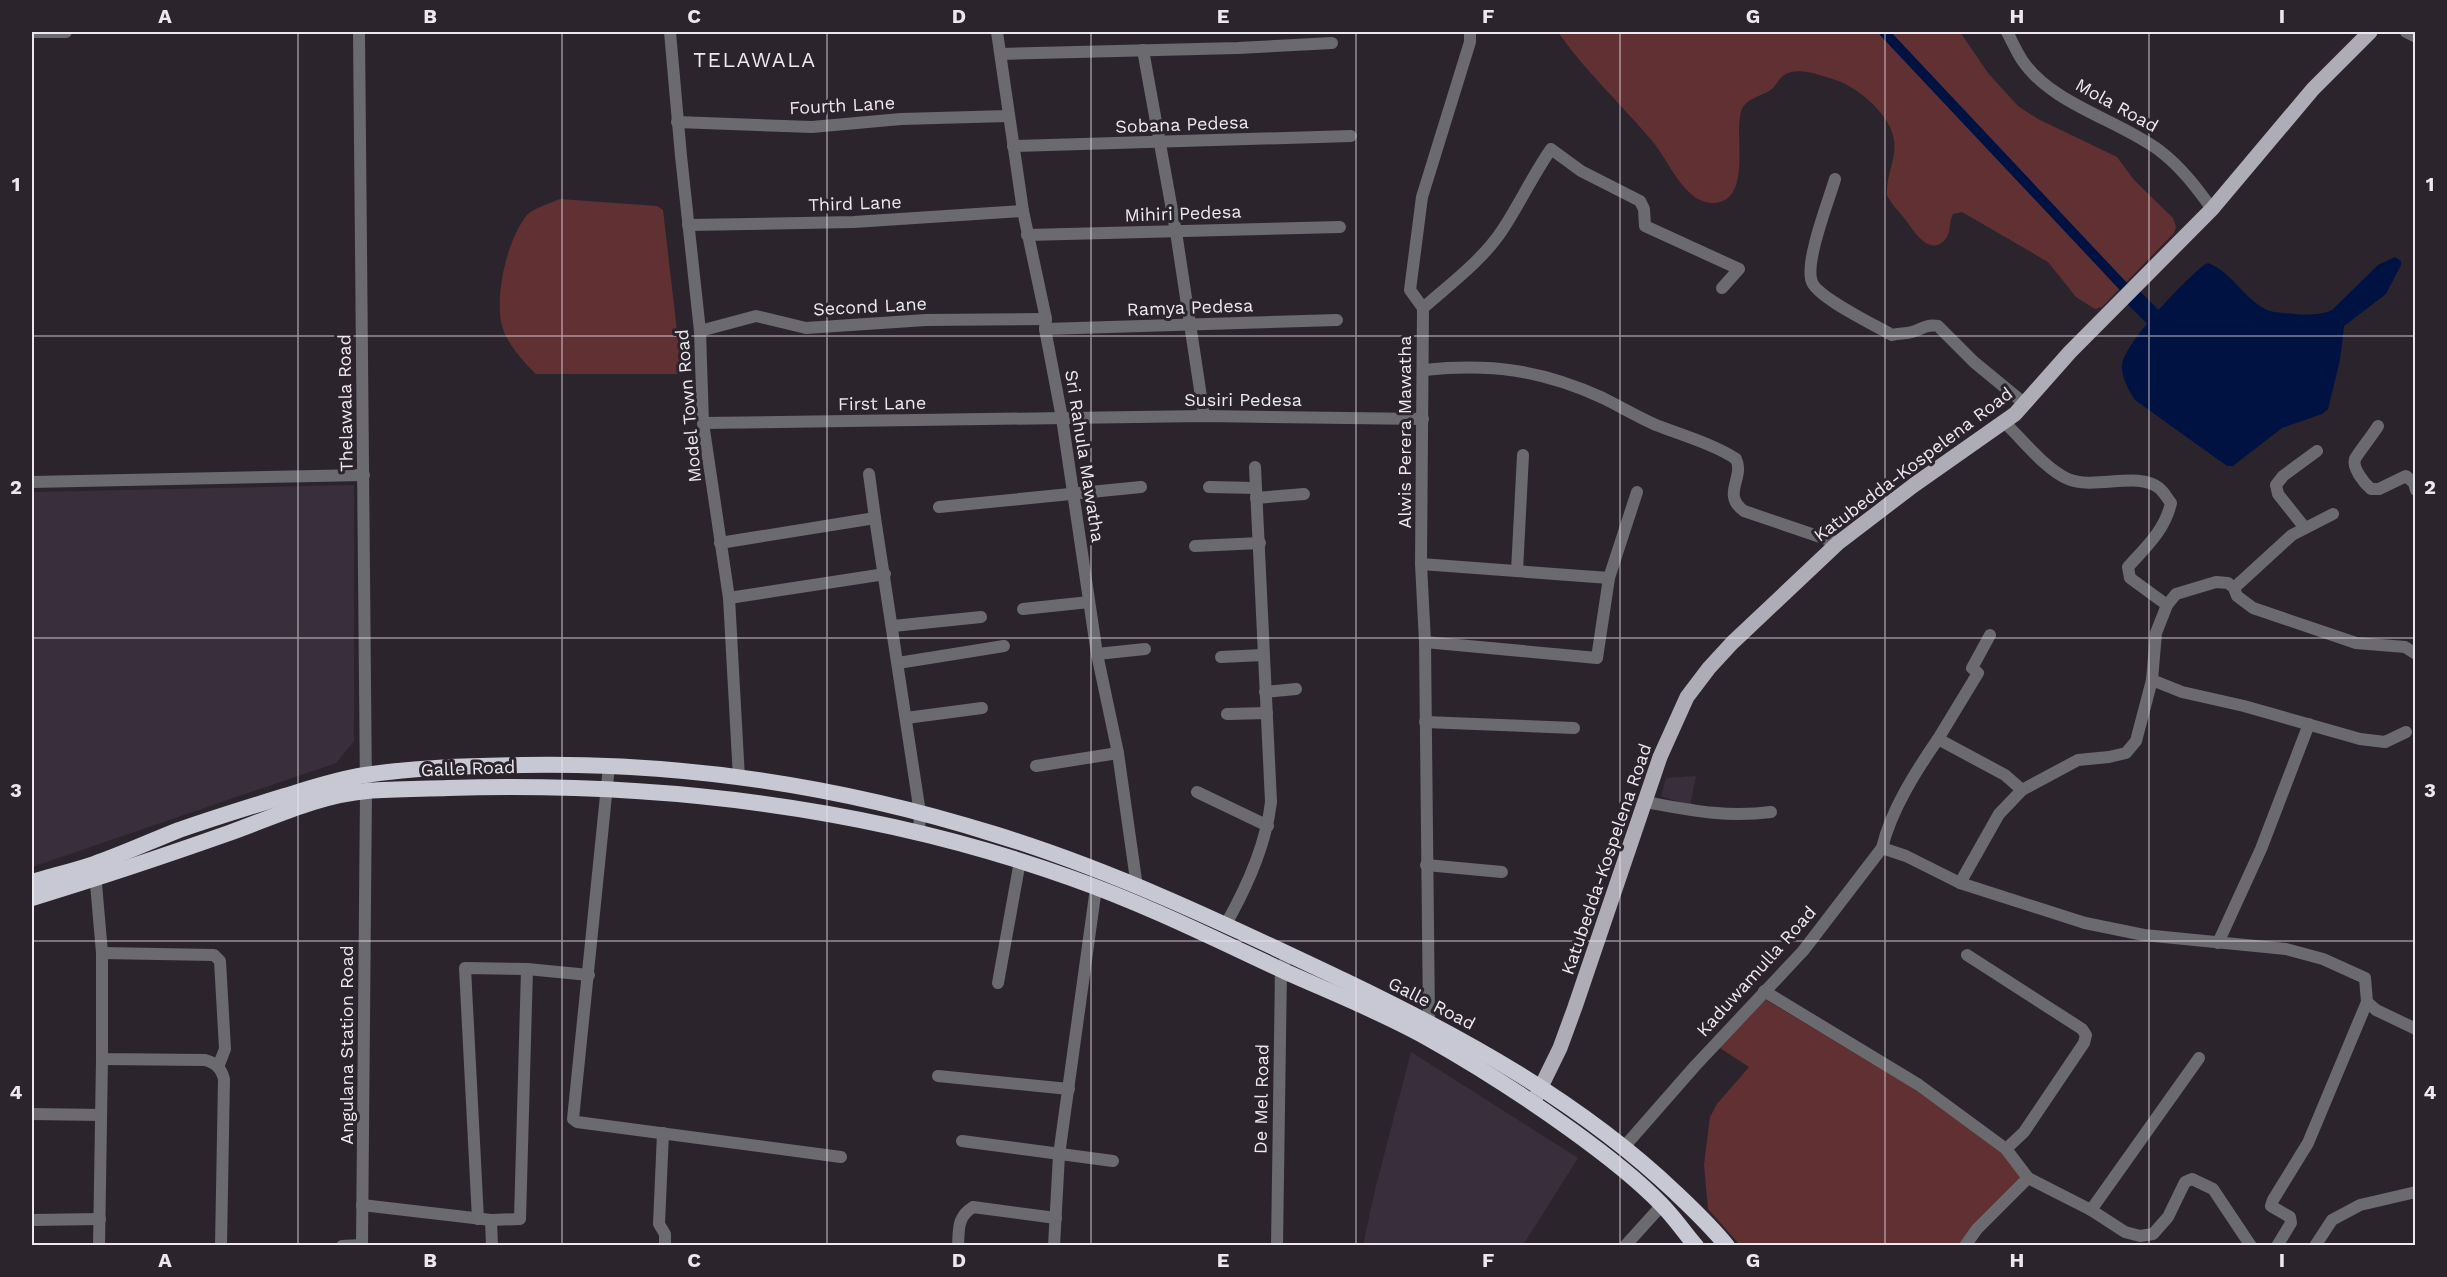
<svg xmlns="http://www.w3.org/2000/svg" width="2447" height="1277" font-family="'Work Sans',sans-serif">
<style>
.built{fill:#392f3c}
.green{fill:#613033}
.water{fill:#001241}
.lines{fill:none;stroke-linecap:round;stroke-linejoin:round}
.canal{stroke:#001241;stroke-width:10}
.river{stroke:#001241;stroke-width:18}
.minor{stroke:#6a6a6f;stroke-width:12}
.major{stroke:#adacb7;stroke-width:15}
.highway{stroke:#c8c7d4;stroke-width:16}
.grid{fill:none;stroke:#ece8ee;stroke-width:1.5;stroke-opacity:0.55}
.labels{text-anchor:middle;dominant-baseline:central;stroke-width:6;stroke-linejoin:round;paint-order:stroke}
.street-label{font-size:18px;fill:#ece8ee;stroke:#2b242d}
.quarter-label{font-size:21px;letter-spacing:1.5px;fill:#ece8ee;stroke:#2b242d}
.neatline{fill:none;stroke:#ece8ee;stroke-width:2}
.grid-label{font-size:20px;text-anchor:middle;font-weight:bold;fill:#ece8ee}
</style>
<rect width="100%" height="100%" fill="#2b242d"/>
<g class="built">
<polygon points="354,485 354,741 336,763 32,867 32,492"/>
<polygon points="1696,776 1690,806 1661,796 1666,778"/>
<polygon points="1411,1052 1578,1158 1523,1245 1363,1245 1376,1186"/>
</g>
<g class="green">
<path d="M1558,32H1960L1988,73L2018,106L2038,119L2117,157L2134,180L2173,218L2176,227L2174,233L2102,307L2095,309L2076,297L2048,262L1962,212L1953,214C1948,223 1952,233 1944,241C1927,256 1913,229 1904,218C1898,210 1891,204 1887,195C1886,166 1905,150 1886,120C1874,102 1854,86 1833,79C1820,75 1797,66 1784,75C1779,79 1776,85 1772,89C1763,96 1748,97 1742,109C1732,131 1755,204 1711,203C1704,202 1696,199 1691,194C1675,180 1666,158 1653,142C1622,105 1585,71 1558,32Z"/>
<path d="M560,199L657,206L663,210L682,374H536C525,364 507,343 503,329C493,300 507,239 527,215C534,208 551,203 560,199Z"/>
<polygon points="1763,998 1908,1085 1999,1146 2024,1177 1960,1245 1740,1245 1708,1209 1704,1165 1710,1117 1717,1104 1749,1067 1720,1048"/>
</g>
<path class="water" d="M2395,257L2401,261V265L2386,294L2344,326L2340,360L2328,409L2322,414L2282,428L2233,466H2227L2135,400C2129,391 2121,377 2122,365C2125,342 2184,281 2204,265L2208,263C2232,272 2244,299 2267,310C2275,313 2286,313 2295,314C2306,315 2321,315 2332,310L2378,265Z"/>
<g class="lines">
<polyline class="canal" points="1884,32 2123,286"/>
<polyline class="river" points="2134,298 2153,317"/>
<g class="minor">
<polyline points="32,32 66,32"/>
<polyline points="359,32 366,791 362,1246"/>
<polyline points="670,32 681,156 700,331 703,423 729,598 739,778"/>
<polyline points="997,32 1023,211 1046,319 1045,329 1062,418 1097,654 1118,753 1137,887"/>
<path d="M2007,32C2012,41 2016,51 2022,60C2051,104 2119,120 2160,151C2181,167 2197,188 2212,209"/>
<polyline points="2406,32 2416,37"/>
<polyline points="1143,50 1176,232 1204,416"/>
<polyline points="1001,54 1238,48 1332,43"/>
<polyline points="677,122 812,127 901,119 1008,116"/>
<polyline points="1013,146 1351,136"/>
<path d="M1835,179C1829,200 1804,263 1812,282C1818,298 1875,325 1892,335C1899,333 1905,334 1912,332C1922,329 1926,324 1938,326L1974,362L2025,404"/>
<polyline points="688,225 854,222 1023,211"/>
<polyline points="1027,235 1340,227"/>
<polyline points="1423,308 1410,290 1422,197 1470,42 1470,32"/>
<polyline points="1045,329 1337,320"/>
<polyline points="700,331 756,316 806,328 926,320 1046,319"/>
<path d="M1424,370C1491,363 1542,370 1603,398C1621,407 1638,417 1656,425C1679,434 1716,445 1736,459C1745,478 1721,494 1744,511L1838,543"/>
<polyline points="703,423 1204,416 1423,419"/>
<path d="M2005,423C2022,439 2046,470 2068,479C2095,490 2138,471 2159,488C2164,492 2167,498 2171,503C2165,530 2146,547 2128,567L2130,578L2167,605L2176,594L2216,582L2228,583L2234,588L2237,596L2253,608L2356,643L2405,647L2416,654"/>
<path d="M2378,426C2374,433 2358,453 2355,459C2352,468 2364,483 2371,489H2379L2406,476L2414,483L2416,490"/>
<polyline points="869,474 875,518"/>
<polyline points="32,482 364,475"/>
<polyline points="1209,487 1256,488"/>
<polyline points="1256,498 1304,494"/>
<polyline points="939,507 1141,487"/>
<polyline points="2305,528 2278,494 2276,485 2283,476 2317,451"/>
<polyline points="720,543 875,518 920,813 919,832"/>
<polyline points="1195,546 1260,543"/>
<polyline points="1421,564 1609,578"/>
<polyline points="1517,571 1523,455"/>
<polyline points="2234,588 2292,535 2333,514"/>
<polyline points="729,598 885,574"/>
<polyline points="1023,609 1089,602"/>
<polyline points="893,626 981,617"/>
<polyline points="1425,642 1597,658 1609,578 1637,492"/>
<polyline points="1097,654 1145,649"/>
<polyline points="1221,657 1263,655"/>
<polyline points="898,663 1004,646"/>
<polyline points="2152,680 2182,692 2244,706 2360,739 2385,742 2406,732"/>
<polyline points="1265,692 1296,689"/>
<polyline points="1227,714 1267,713"/>
<polyline points="906,718 982,708"/>
<polyline points="1425,722 1574,728"/>
<polyline points="1938,739 1978,673 1972,668 1990,635"/>
<polyline points="609,766 573,1119 577,1122 841,1157"/>
<polyline points="1036,766 1118,753"/>
<polyline points="1197,792 1268,826"/>
<path d="M1646,802C1690,810 1726,818 1771,812"/>
<polyline points="1882,848 1906,856 1960,883 2085,923 2144,935 2286,949 2323,959 2365,978 2367,1002 2376,1010 2416,1029"/>
<polyline points="1426,865 1502,872"/>
<path d="M95,872L102,953V1059L205,1060C216,1063 221,1068 224,1079L221,1246"/>
<polyline points="1960,883 1999,814 2022,790 2078,760 2109,757 2126,753 2136,741 2152,680 2156,633 2167,605"/>
<path d="M1226,924C1247,887 1266,845 1271,802L1255,467"/>
<polyline points="2218,943 2261,849 2309,724"/>
<polyline points="102,953 214,955 220,961 225,1049 218,1067"/>
<polyline points="1967,955 2082,1029 2086,1035 2084,1043 2024,1132 2006,1149"/>
<polyline points="998,983 1020,861"/>
<polyline points="1764,991 1919,1085 2006,1149 2028,1178 2091,1210 2125,1232 2140,1236 2153,1234 2168,1217 2185,1182 2192,1179 2213,1189 2251,1246"/>
<path d="M1429,1021L1425,642L1421,564L1423,308C1450,284 1483,260 1503,229C1520,203 1533,175 1551,149L1581,171L1640,201L1644,209L1645,226L1739,269L1722,288"/>
<polyline points="938,1076 1069,1089"/>
<polyline points="32,1114 101,1115"/>
<polyline points="663,1133 659,1224 665,1234 665,1246"/>
<polyline points="962,1141 1113,1161"/>
<path d="M1624,1147L1695,1066L1803,951L1882,848C1891,810 1916,771 1938,739L2005,775L2022,790"/>
<polyline points="362,1205 491,1220 520,1219 527,969"/>
<polyline points="2091,1210 2199,1058"/>
<polyline points="478,1219 465,968 527,969 589,975"/>
<polyline points="32,1220 100,1219"/>
<polyline points="491,1220 492,1246"/>
<polyline points="99,1246 102,1059"/>
<polyline points="342,1246 362,1245"/>
<path d="M958,1246C959,1229 957,1217 973,1207L1056,1218"/>
<polyline points="1054,1246 1059,1155 1096,888"/>
<polyline points="1277,1246 1281,969 1289,954"/>
<polyline points="1625,1246 1662,1205"/>
<polyline points="1965,1246 1977,1229 2028,1178"/>
<polyline points="2277,1246 2291,1223 2290,1217 2271,1206 2273,1200 2308,1143 2367,1002"/>
<polyline points="2315,1246 2332,1220 2360,1205 2416,1192"/>
</g>
<polyline class="major" points="1536,1097 1560,1048 1575,1007 1660,757 1687,697 1709,668 1732,643 1838,543 1914,485 2015,414 2070,352 2212,209 2313,89 2370,32"/>
<g class="highway">
<path d="M32,882C52,876 73,871 94,864C123,854 151,841 179,830C214,818 249,807 285,796C311,788 338,779 365,775C417,767 470,766 522,765C682,762 841,786 994,834C1115,871 1229,926 1343,980C1462,1037 1579,1101 1676,1193C1694,1210 1711,1226 1727,1246"/>
<path d="M32,898C98,878 164,856 229,833C274,817 319,795 367,791C394,789 421,789 448,788C658,782 873,807 1071,878C1145,904 1215,939 1286,972C1333,993 1381,1012 1426,1037C1476,1065 1524,1096 1570,1129C1602,1152 1634,1176 1661,1204C1674,1217 1684,1232 1696,1246"/>
</g>
</g>
<path class="grid" d="M298,32V1246M562,32V1246M827,32V1246M1091,32V1246M1356,32V1246M1620,32V1246M1885,32V1246M2149,32V1246M32,336H2416M32,638H2416M32,941H2416"/>
<g class="labels">
<g class="street-label">
<text transform="translate(842 105) rotate(-3)">Fourth Lane</text>
<text transform="translate(2117 105) rotate(29)">Mola Road</text>
<text transform="translate(1182 124) rotate(-2)">Sobana Pedesa</text>
<text transform="translate(855 203) rotate(-2)">Third Lane</text>
<text transform="translate(1183 213) rotate(-2)">Mihiri Pedesa</text>
<text transform="translate(870 306) rotate(-3)">Second Lane</text>
<text transform="translate(1190 307) rotate(-2)">Ramya Pedesa</text>
<text x="1243" y="399">Susiri Pedesa</text>
<text transform="translate(345 403) rotate(-91)">Thelawala Road</text>
<text transform="translate(882 403) rotate(-1)">First Lane</text>
<text transform="translate(688 406) rotate(-95)">Model Town Road</text>
<text transform="translate(1404 432) rotate(-90)">Alwis Perera Mawatha</text>
<text transform="translate(1085 456) rotate(81)">Sri Rahula Mawatha</text>
<text transform="translate(1913 464) rotate(-37)">Katubedda-Kospelena Road</text>
<text transform="translate(468 768) rotate(-2)">Galle Road</text>
<text transform="translate(1606 859) rotate(-71)">Katubedda-Kospelena Road</text>
<text transform="translate(1756 971) rotate(-48)">Kaduwamulla Road</text>
<text transform="translate(1432 1003) rotate(27)">Galle Road</text>
<text transform="translate(346 1045) rotate(-90)">Angulana Station Road</text>
<text transform="translate(1261 1099) rotate(-89)">De Mel Road</text>
</g>
<g class="quarter-label">
<text x="755" y="59">TELAWALA</text>
</g>
</g>
<rect width="2447" height="1277" fill="none" stroke="#2b242d" stroke-width="66"/>
<rect x="33" y="33" width="2381" height="1211" class="neatline"/>
<g class="grid-label">
<text x="165" y="23">A</text>
<text x="430" y="23">B</text>
<text x="694" y="23">C</text>
<text x="959" y="23">D</text>
<text x="1223" y="23">E</text>
<text x="1488" y="23">F</text>
<text x="1753" y="23">G</text>
<text x="2017" y="23">H</text>
<text x="2282" y="23">I</text>
<text x="16" y="191">1</text>
<text x="2430" y="191">1</text>
<text x="16" y="494">2</text>
<text x="2430" y="494">2</text>
<text x="16" y="797">3</text>
<text x="2430" y="797">3</text>
<text x="16" y="1099">4</text>
<text x="2430" y="1099">4</text>
<text x="165" y="1267">A</text>
<text x="430" y="1267">B</text>
<text x="694" y="1267">C</text>
<text x="959" y="1267">D</text>
<text x="1223" y="1267">E</text>
<text x="1488" y="1267">F</text>
<text x="1753" y="1267">G</text>
<text x="2017" y="1267">H</text>
<text x="2282" y="1267">I</text>
</g>
</svg>
